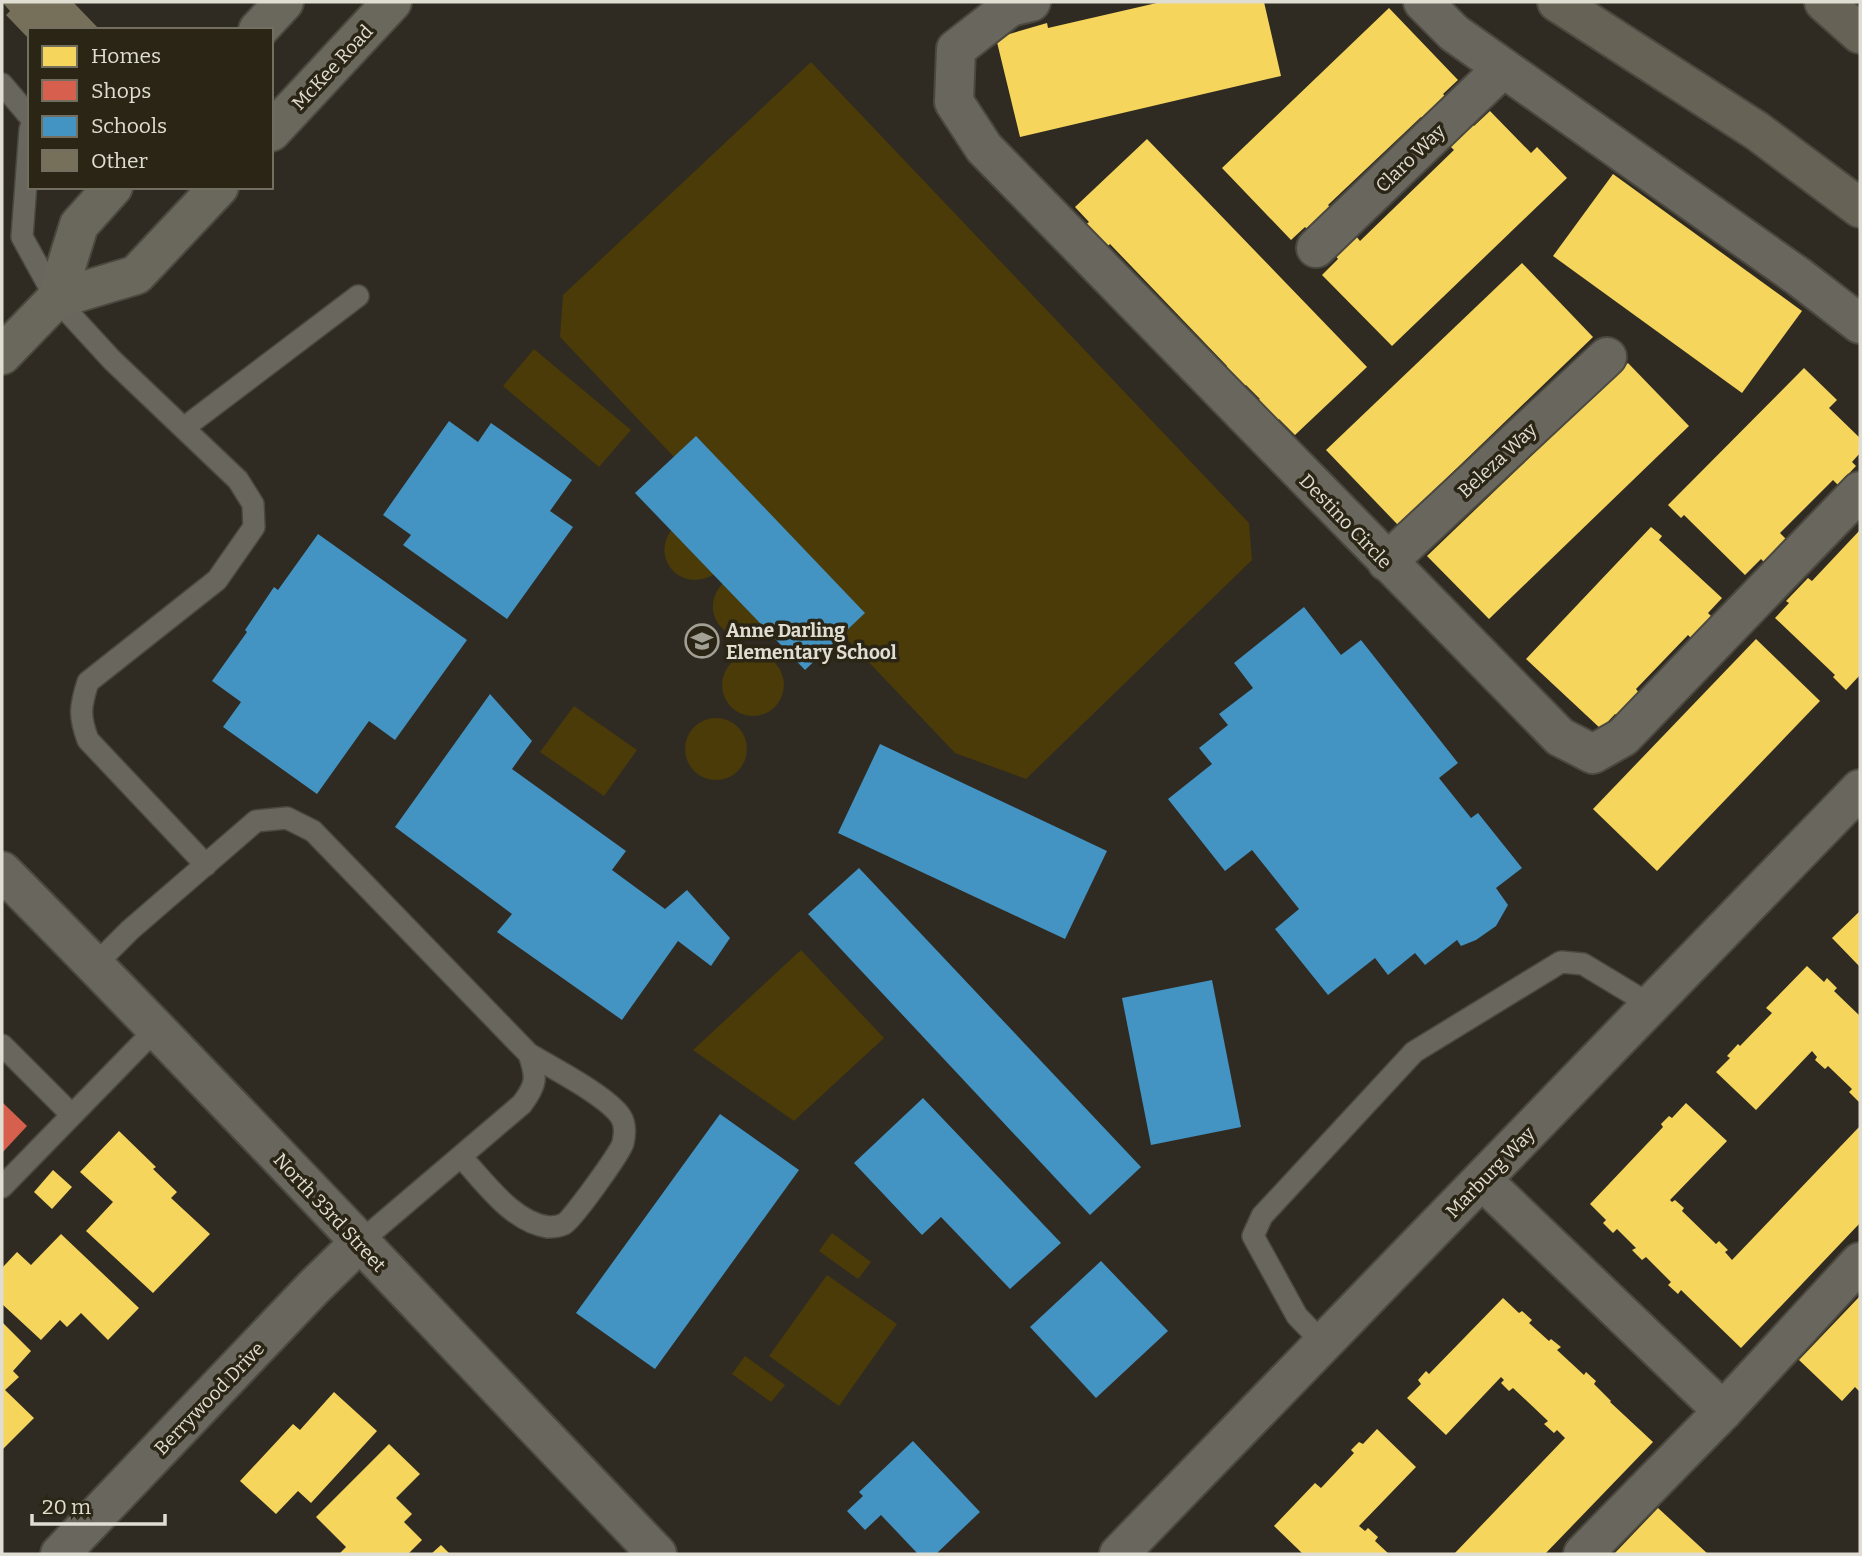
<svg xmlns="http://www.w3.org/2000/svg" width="1862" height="1556" viewBox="0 0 1862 1556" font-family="Bitter,serif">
	<rect width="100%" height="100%" fill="#2f2b22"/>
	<g fill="#4a3b08">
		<path d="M811,62L1249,523L1252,560L1026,779L955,753L560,337L563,295Z"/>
		<path d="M534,349L631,430L599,467L503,386Z"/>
		<path d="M678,523L718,572C680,598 644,553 678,523Z"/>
		<path d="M726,580L767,628C728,655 693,610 726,580Z"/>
		<circle cx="753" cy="685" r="31"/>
		<path d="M574,706L637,750L604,796L540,752Z"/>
		<circle cx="716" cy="749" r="31"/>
		<path d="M801,950L884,1038L794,1121L693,1050Z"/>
		<path d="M832,1233L871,1262L858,1279L819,1251Z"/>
		<path d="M827,1275L897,1324L839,1406L769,1356Z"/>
		<path d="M745,1356L785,1385L771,1402L732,1374Z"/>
	</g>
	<g fill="#f6d55c">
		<path d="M1161,2H1264L1281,76L1020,137L996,38L1047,23L1048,28Z"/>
		<path d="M1389,8L1458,80L1443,94L1446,97L1423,119L1421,117L1328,205L1332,209L1309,231L1305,227L1291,240L1222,168Z"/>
		<path d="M1490,111L1531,153L1537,147L1567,178L1392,346L1322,275L1338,259L1336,256L1356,236L1360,241L1454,150L1449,145L1472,124L1474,126Z"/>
		<path d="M1147,139L1367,367L1295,435L1279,419L1276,422L1257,401L1260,399L1246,385L1243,387L1225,369L1227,366L1110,244L1106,248L1084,226L1089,222L1075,207Z"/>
		<path d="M1613,174L1802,311L1742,393L1553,256Z"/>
		<path d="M1522,263L1593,337L1398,525L1326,450Z"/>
		<path d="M1628,363L1689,426L1489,619L1427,556Z"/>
		<path d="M1804,368L1837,400L1829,408L1860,438V453L1852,462L1856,466L1838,485L1833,480L1780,533L1786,539L1764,562L1761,559L1745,575L1684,515L1681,518L1668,505Z"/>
		<path d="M1651,527L1662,536L1659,540L1722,598L1708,613L1712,617L1691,638L1688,635L1636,689L1639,693L1618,716L1615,714L1601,729L1526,659Z"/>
		<path d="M1860,530V675L1846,690L1833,677L1835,675L1775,618L1789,603L1786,601L1808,578L1812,581Z"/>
		<path d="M1756,639L1820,701L1657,871L1593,809Z"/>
		<path d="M1860,911V967L1832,938Z"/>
		<path d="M1807,966L1824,982L1827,978L1837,988L1834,991L1860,1016V1103L1849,1092L1852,1089L1828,1066L1825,1069L1815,1060L1817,1057L1812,1051L1756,1110L1716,1072L1730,1058L1727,1056L1738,1044L1740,1046L1772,1013L1766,1008Z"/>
		<path d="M1686,1103L1727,1141L1670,1200L1672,1202L1675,1200L1684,1208L1682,1211L1716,1244L1719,1241L1728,1250L1725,1252L1732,1260L1860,1126V1223L1741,1348L1681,1290L1678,1294L1668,1285L1671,1282L1646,1257L1642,1260L1632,1250L1636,1248L1617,1229L1613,1233L1603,1223L1606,1220L1590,1204L1663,1127L1661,1124L1669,1116L1672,1118Z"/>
		<path d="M119,1131L156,1167L153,1169L177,1192L171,1198L210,1234L153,1293L86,1231L113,1202L80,1172Z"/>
		<path d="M53,1170L72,1187L52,1209L34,1192Z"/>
		<path d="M61,1234L139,1308L108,1340L81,1313L67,1327L60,1320L41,1340L2,1304V1268L17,1252L31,1265Z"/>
		<path d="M1860,1296V1392L1855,1387L1842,1401L1799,1360Z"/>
		<path d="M1503,1298L1519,1313L1522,1311L1532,1320L1529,1323L1549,1341L1551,1339L1561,1347L1557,1350L1584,1375L1586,1372L1596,1381L1594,1384L1611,1401L1610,1402L1653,1442L1545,1554H1454L1565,1438L1557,1430L1554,1433L1544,1424L1548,1421L1513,1388L1509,1391L1501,1383L1504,1380L1501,1377L1446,1435L1407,1398L1421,1384L1418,1380L1426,1371L1429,1374Z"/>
		<path d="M2,1322L31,1351L13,1371L19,1377L5,1390L34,1418L2,1450Z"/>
		<path d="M334,1392L377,1431L311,1503L298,1491L276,1514L240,1481L293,1424L300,1430Z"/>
		<path d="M1377,1429L1416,1467L1359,1526L1365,1531L1368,1528L1378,1537L1375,1541L1389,1554H1303L1274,1526L1315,1483L1321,1488L1354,1453L1351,1450L1359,1442L1363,1444Z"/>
		<path d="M389,1444L420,1474L396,1498L412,1514L404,1522L422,1540L408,1554H339L346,1547L316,1517Z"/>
		<path d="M1658,1508L1708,1554H1614Z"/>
		<path d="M441,1545L450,1554H431Z"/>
	</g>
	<path fill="#d6604d" d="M2,1102L27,1126L2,1153Z"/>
	<g fill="#4393c3">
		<path d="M449,421L478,442L491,423L572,480L550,511L573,527L507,619L403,545L411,535L383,515Z"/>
		<path d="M696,436L865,613L805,670L635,493Z"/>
		<path d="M318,534L467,640L395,740L369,721L317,794L223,727L241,702L212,681L247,632L245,630L274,587L278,590Z"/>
		<path d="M1304,607L1341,655L1361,640L1458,763L1439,778L1471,818L1478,813L1522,868L1496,888L1508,905L1496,926L1476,940L1461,946L1457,940L1425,965L1415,953L1388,975L1375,958L1328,995L1275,929L1299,909L1252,850L1225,871L1168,799L1212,764L1199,748L1228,725L1219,714L1253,688L1234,663Z"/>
		<path d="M490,694L532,741L512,769L626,851L612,870L665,909L687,890L730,938L711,966L678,941L622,1020L497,932L512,914L395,827Z"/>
		<path d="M880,744L1107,851L1065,939L838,833Z"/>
		<path d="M859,868L1141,1167L1090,1215L808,914Z"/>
		<path d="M1212,980L1241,1127L1151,1145L1122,998Z"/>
		<path d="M923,1098L1061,1243L1010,1289L941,1217L922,1235L854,1163Z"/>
		<path d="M720,1114L799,1170L655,1369L576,1313Z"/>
		<path d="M1101,1261L1168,1331L1096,1398L1030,1327Z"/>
		<path d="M913,1441L980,1512L936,1554H918L881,1515L865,1530L847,1511L863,1496L859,1492Z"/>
	</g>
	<path fill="#766f5a" d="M2,2H73L100,30H30V40L6,15L10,11Z"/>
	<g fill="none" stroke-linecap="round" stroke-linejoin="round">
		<defs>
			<g id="service">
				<path d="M2,84L30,117"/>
				<path d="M30,129L22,237L56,299L112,360L238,480L253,504L254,527L217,580L88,682C80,707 79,716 88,740L206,865"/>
				<path d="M185,427L358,296"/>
				<path d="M95,965L130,930L256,821L287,818L313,831L529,1054C537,1078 537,1084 522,1104L359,1243"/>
				<path d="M2,1045L71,1114"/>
				<path d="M462,1158C485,1182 512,1222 548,1227C552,1227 560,1226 564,1224C572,1220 620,1153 623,1143C625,1134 626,1125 621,1117C609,1097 551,1067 529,1054"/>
				<path d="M2,1187L157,1028"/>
				<path d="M1323,1343L1297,1316L1253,1236L1262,1216L1414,1052L1561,962L1583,964L1651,1005"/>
			</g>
			<g id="minor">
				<path d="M1031,2L1010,7L956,49L954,102L984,148L1560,737L1593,754L1623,737L1860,491"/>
				<path d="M1423,2L1454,33L1799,277L1860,324"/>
				<path d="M1316,248L1503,68"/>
				<path d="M1387,562L1607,357"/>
				<path d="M2,871C224,1095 439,1327 657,1554"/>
				<path d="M1482,1180L1723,1411"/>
				<path d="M60,1554L313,1288L359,1243"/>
				<path d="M1119,1554L1860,789"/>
				<path d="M1583,1554L1723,1411L1860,1262"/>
			</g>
			<g id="primary">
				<path d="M258,30L284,2"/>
				<path d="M271,132L392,2"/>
				<path d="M56,299L136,275L219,187"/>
				<path d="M2,355L56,299L79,225L113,187"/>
			</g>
			<g id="motorway">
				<path d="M1557,2L1757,131L1860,208"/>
				<path d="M1824,2L1860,34"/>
			</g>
		</defs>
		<use href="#service" stroke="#4b483f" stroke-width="24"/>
		<use href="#minor" stroke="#4b483f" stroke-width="42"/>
		<use href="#primary" stroke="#4b483f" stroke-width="42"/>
		<use href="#motorway" stroke="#4b483f" stroke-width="42"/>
		<use href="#service" stroke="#69665e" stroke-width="21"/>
		<use href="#minor" stroke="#69665e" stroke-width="38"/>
		<use href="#primary" stroke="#6a675c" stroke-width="38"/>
		<use href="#motorway" stroke="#676256" stroke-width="38"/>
	</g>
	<defs>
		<symbol id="school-ring" viewBox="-11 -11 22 22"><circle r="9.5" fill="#2a2514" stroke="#a29f94" stroke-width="1.5"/><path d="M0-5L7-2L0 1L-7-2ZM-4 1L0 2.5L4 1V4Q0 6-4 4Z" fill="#a29f94"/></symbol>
	</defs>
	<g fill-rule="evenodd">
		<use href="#school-ring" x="683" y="622" width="38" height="38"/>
	</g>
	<g text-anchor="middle" stroke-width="7" stroke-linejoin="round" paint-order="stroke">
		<g font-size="19" fill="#e0ddd2" stroke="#2a2514">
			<text transform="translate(332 67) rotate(-47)" y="7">McKee Road</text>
			<text transform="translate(1410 158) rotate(-44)" y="7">Claro Way</text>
			<text transform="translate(1497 460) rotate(-43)" y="7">Beleza Way</text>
			<text transform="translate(1346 521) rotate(46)" y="7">Destino Circle</text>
			<text transform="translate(1490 1172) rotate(-46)" y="7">Marburg Way</text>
			<text transform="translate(330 1212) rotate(47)" y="7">North 33rd Street</text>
			<text transform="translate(209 1398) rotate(-46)" y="7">Berrywood Drive</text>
		</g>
		<g font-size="19" font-weight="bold" fill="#e0ddd2" stroke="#2a2514" text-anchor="start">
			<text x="726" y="637">Anne Darling<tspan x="726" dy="22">Elementary School</tspan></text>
		</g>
	</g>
	<rect width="1862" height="1556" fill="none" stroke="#e0ddd2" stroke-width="7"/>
	<rect x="28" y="28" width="245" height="161" fill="#2a2514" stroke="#736f60" stroke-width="2"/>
	<rect x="42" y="46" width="35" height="21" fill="#f6d55c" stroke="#736f60" stroke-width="2"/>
	<text x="91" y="63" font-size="21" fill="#e0ddd2">Homes</text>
	<rect x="42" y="80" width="35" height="21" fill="#d6604d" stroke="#736f60" stroke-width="2"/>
	<text x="91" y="98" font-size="21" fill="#e0ddd2">Shops</text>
	<rect x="42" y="116" width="35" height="21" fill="#4393c3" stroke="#736f60" stroke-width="2"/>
	<text x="91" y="133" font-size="21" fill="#e0ddd2">Schools</text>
	<rect x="42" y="150" width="35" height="21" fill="#766f5a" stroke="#736f60" stroke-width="2"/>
	<text x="91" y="168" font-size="21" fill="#e0ddd2">Other</text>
	<path d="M32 1514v10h133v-10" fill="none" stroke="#e0ddd2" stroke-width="3.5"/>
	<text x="42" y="1514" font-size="21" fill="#e0ddd2" stroke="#2a2514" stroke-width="5" paint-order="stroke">20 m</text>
</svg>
